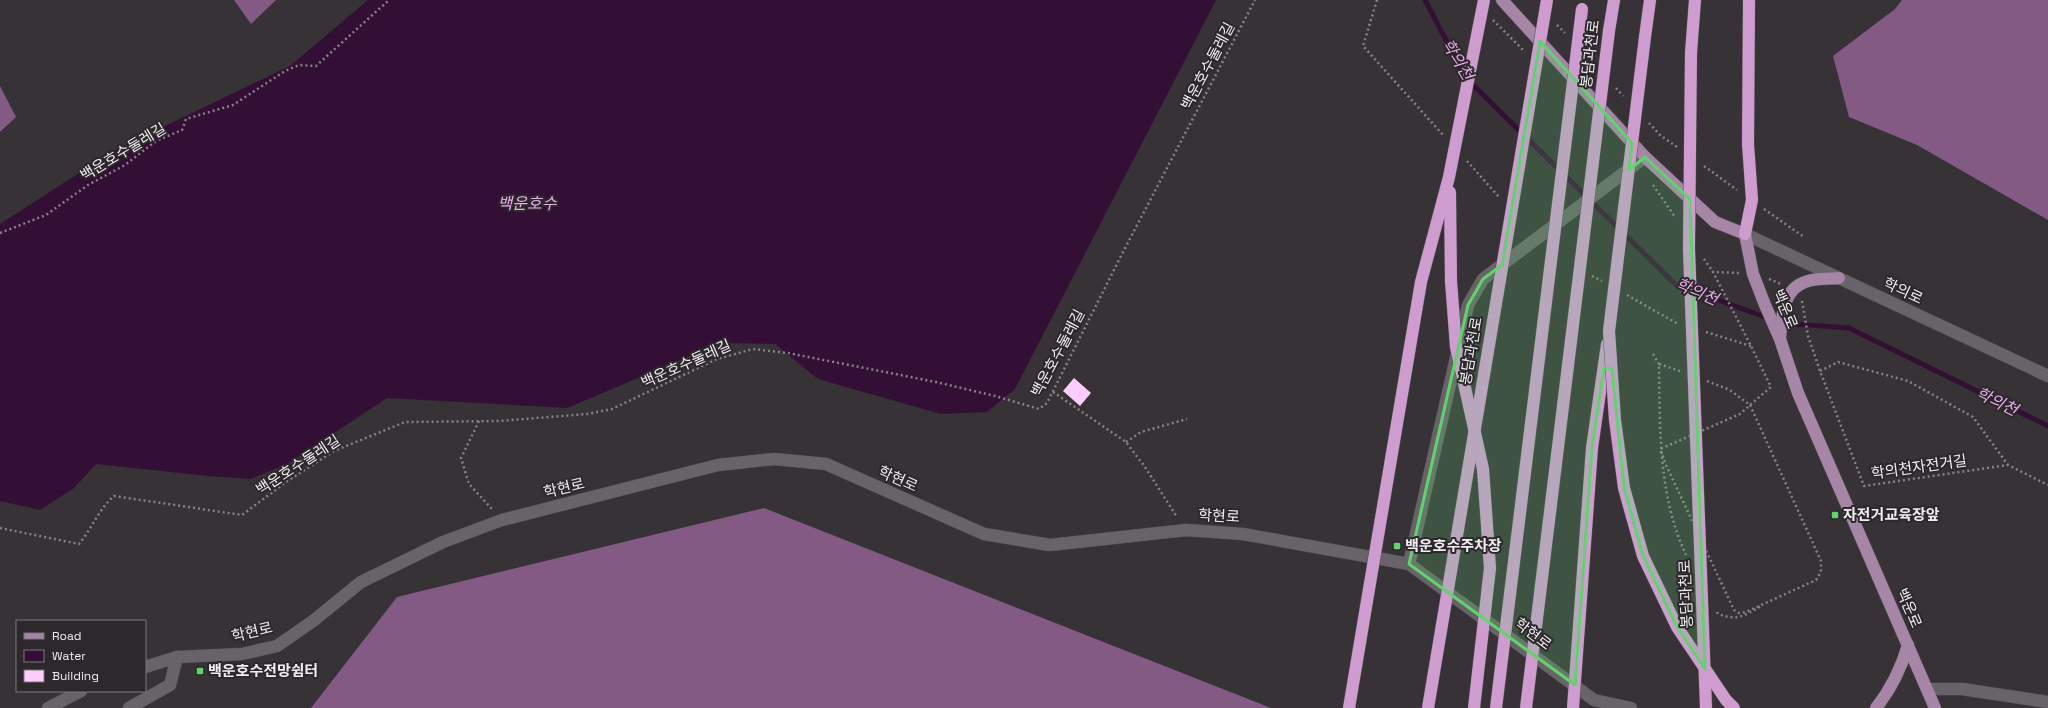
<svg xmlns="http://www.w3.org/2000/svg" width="2048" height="708" viewBox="0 0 2048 708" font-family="'Space Grotesk','Noto Sans KR',sans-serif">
	<rect width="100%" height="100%" fill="#363236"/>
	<g fill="#835a84">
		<path d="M234,0H276L251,24Z"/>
		<path d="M1902,0H2048V220L1917,145L1849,117L1833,56L1895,9Z"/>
		<path d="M0,86L16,117L0,132Z"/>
		<path d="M764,508L1271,708H311L397,597Z"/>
	</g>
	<path fill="#340f35" d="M368,0H1216L1015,389L987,412L941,414L818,379L775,344L721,343L567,408L387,398L289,463L251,479L208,476L96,464L74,488L40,510L0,501V224L115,150L290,66Z"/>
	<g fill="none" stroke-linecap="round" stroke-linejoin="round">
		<g stroke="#340f35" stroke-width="5">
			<path d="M1425,0L1466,78L1676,285L1768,318"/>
			<path d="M1781,323L1849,328L2048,426"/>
		</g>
	</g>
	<path fill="#fccdfd" d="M1074,378L1091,393L1080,406L1063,391Z"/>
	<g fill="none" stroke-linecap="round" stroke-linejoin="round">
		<defs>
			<g id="minor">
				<path d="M1745,234L2048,376"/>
				<path d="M1409,564L1468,305L1483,279L1645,157"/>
				<path d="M145,667L177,657L242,654L277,646L313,621L361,582L443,542L502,520L718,465L774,459L826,464L984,534L1050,545L1186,530L1243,534L1409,564L1594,700L1631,708"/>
				<path d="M1927,689H1962L2048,702"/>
				<path d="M48,708L81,691"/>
				<path d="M129,708L170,685L177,657"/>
			</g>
			<g id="major">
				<path d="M1502,0L1645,157L1715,222L1745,234L1753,274L1765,305L1780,339L1798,393L1935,708"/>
				<path d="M1780,338C1782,318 1782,290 1805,282C1814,278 1828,279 1839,278"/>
				<path d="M1876,708C1892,688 1901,669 1908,645"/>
			</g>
			<g id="highway">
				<path d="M1609,31L1614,0"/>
				<path d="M1645,37L1650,0"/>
				<path d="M1691,53L1695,0"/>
				<path d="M1745,234L1752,200L1748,144L1749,0"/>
				<path d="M1592,448L1607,344"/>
				<path d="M1349,708L1367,601"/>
			</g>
		</defs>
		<use href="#minor" stroke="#545154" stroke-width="13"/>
		<use href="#major" stroke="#545154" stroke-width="13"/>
		<use href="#highway" stroke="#545154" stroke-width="13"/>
		<g stroke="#868286" stroke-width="2.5" stroke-dasharray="2 3" stroke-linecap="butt">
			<path d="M1377,0L1363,46L1443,135"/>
			<path d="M1493,20L1525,52"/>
			<path d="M1557,25L1565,33"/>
			<path d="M1616,88L1623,96"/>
			<path d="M1649,123L1660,135L1677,147"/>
			<path d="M1467,161L1499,197"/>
			<path d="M1704,166L1737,190"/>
			<path d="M1653,185L1675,217"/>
			<path d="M1764,209L1804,237"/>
			<path d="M0,233L46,215L88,185L125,165L156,141L182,130L186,119L233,105L285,71L299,65L316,66L389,0"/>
			<path d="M1704,259L1713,272"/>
			<path d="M1592,276L1602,281"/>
			<path d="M1769,279L1781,284"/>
			<path d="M1627,295L1678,324"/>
			<path d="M1802,301L1808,336L1820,371L1864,486L2008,465L2048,485"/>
			<path d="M1706,332L1751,346"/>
			<path d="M1653,354L1659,364"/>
			<path d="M1680,371L1659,364C1660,428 1658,495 1686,555"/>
			<path d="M1820,371L1838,362L1908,381L1973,417L2008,465"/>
			<path d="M1707,381L1730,390L1750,405L1771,387L1751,346L1713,272L1739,273"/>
			<path d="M1053,392L1126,442L1145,467L1177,517"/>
			<path d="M1750,405L1821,561V572L1816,580L1746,612L1739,613L1734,610L1666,465L1660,449L1740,414Z"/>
			<path d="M479,421L461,458L469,484L492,509"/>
			<path d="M1126,442L1141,432L1187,419"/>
			<path d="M0,528L79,544C92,528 99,509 114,496L242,515L286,482L334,451L405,422L499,421L587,414L612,409L717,359L753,349L788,353L936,382L995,396L1039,409L1047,403L1123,252L1255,0"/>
			<path d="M1717,612L1718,614C1738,621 1743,616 1761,606"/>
		</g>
		<use href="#minor" stroke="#686368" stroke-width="12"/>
		<use href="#major" stroke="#a685a6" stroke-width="12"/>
		<use href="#highway" stroke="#cf9cd0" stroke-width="12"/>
		<defs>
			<g id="highway-bridge">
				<path d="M1645,37L1609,331L1615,420L1624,488L1643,556L1677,627L1726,700L1734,708"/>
				<path d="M1691,53L1689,249L1706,708"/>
				<path d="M1450,192L1451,281L1456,347L1483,469L1490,568L1474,708"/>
				<path d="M1367,601L1421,282L1449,177L1484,0"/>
				<path d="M1428,708L1547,0"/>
				<path d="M1496,708L1582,9"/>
				<path d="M1526,708L1609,31"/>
				<path d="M1573,708L1592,448"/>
			</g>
		</defs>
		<use href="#highway-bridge" stroke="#545154" stroke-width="13" stroke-linecap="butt"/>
		<use href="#highway-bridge" stroke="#cf9cd0" stroke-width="12"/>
	</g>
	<path fill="#5ed56c" fill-opacity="0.2" stroke="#5ed56c" stroke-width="3" stroke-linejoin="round" d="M1540,41L1632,143L1629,170L1645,157L1690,199L1705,669L1677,627L1643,556L1624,488L1612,369L1604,368L1592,448L1575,685L1409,564L1468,305L1483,279L1502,265Z"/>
	<g fill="#5ed56c" stroke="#2c282c" stroke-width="1.5">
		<rect x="1831" y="511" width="8" height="8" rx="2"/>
		<rect x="1393" y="542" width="8" height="8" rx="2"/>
		<rect x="196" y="667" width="8" height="8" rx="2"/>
	</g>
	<g text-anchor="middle" stroke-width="4" stroke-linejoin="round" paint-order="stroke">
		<g font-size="15" fill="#efecef" stroke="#2c282c">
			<text transform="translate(1590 54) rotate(-83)" y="5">봉담과천로</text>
			<text transform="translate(1208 66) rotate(-62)" y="5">백운호수둘레길</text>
			<text transform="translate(123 152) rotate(-31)" y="5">백운호수둘레길</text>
			<text transform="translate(1903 291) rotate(25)" y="5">학의로</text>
			<text transform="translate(1785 309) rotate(67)" y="5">백운로</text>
			<text transform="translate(1471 351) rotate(-80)" y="5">봉담과천로</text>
			<text transform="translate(1058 353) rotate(-62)" y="5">백운호수둘레길</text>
			<text transform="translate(686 364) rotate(-24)" y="5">백운호수둘레길</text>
			<text transform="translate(298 465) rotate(-33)" y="5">백운호수둘레길</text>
			<text transform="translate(1919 467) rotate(-8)" y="5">학의천자전거길</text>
			<text transform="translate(898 479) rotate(24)" y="5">학현로</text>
			<text transform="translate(564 488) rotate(-14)" y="5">학현로</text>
			<text transform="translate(1219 516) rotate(3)" y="5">학현로</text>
			<text transform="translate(1686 594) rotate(-92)" y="5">봉담과천로</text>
			<text transform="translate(1909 608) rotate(67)" y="5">백운로</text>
			<text transform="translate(252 632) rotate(-14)" y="5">학현로</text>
			<text transform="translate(1533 634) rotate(37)" y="5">학현로</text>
		</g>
		<g font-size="15" font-weight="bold" fill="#efecef" stroke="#2c282c" text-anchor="start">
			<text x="1843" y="520">자전거교육장앞</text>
			<text x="1405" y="551">백운호수주차장</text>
			<text x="208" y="676">백운호수전망쉼터</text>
		</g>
		<g font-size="16" font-style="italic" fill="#eaabec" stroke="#2c282c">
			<text transform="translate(1458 59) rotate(59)" y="6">학의천</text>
			<text x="527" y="209">백운호수</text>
			<text transform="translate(1697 291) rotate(23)" y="6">학의천</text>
			<text transform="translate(1997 401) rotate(26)" y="6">학의천</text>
		</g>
	</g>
	<rect x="16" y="620" width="130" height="72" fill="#2c282c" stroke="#7a767a"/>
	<rect x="24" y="633" width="20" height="6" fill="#a685a6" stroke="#7a767a"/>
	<text x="52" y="640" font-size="12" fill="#efecef">Road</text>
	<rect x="24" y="650" width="20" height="12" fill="#340f35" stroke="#7a767a"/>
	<text x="52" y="660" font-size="12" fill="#efecef">Water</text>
	<rect x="24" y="670" width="20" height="12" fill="#fccdfd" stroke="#7a767a"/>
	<text x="52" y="680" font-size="12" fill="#efecef">Building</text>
</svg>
